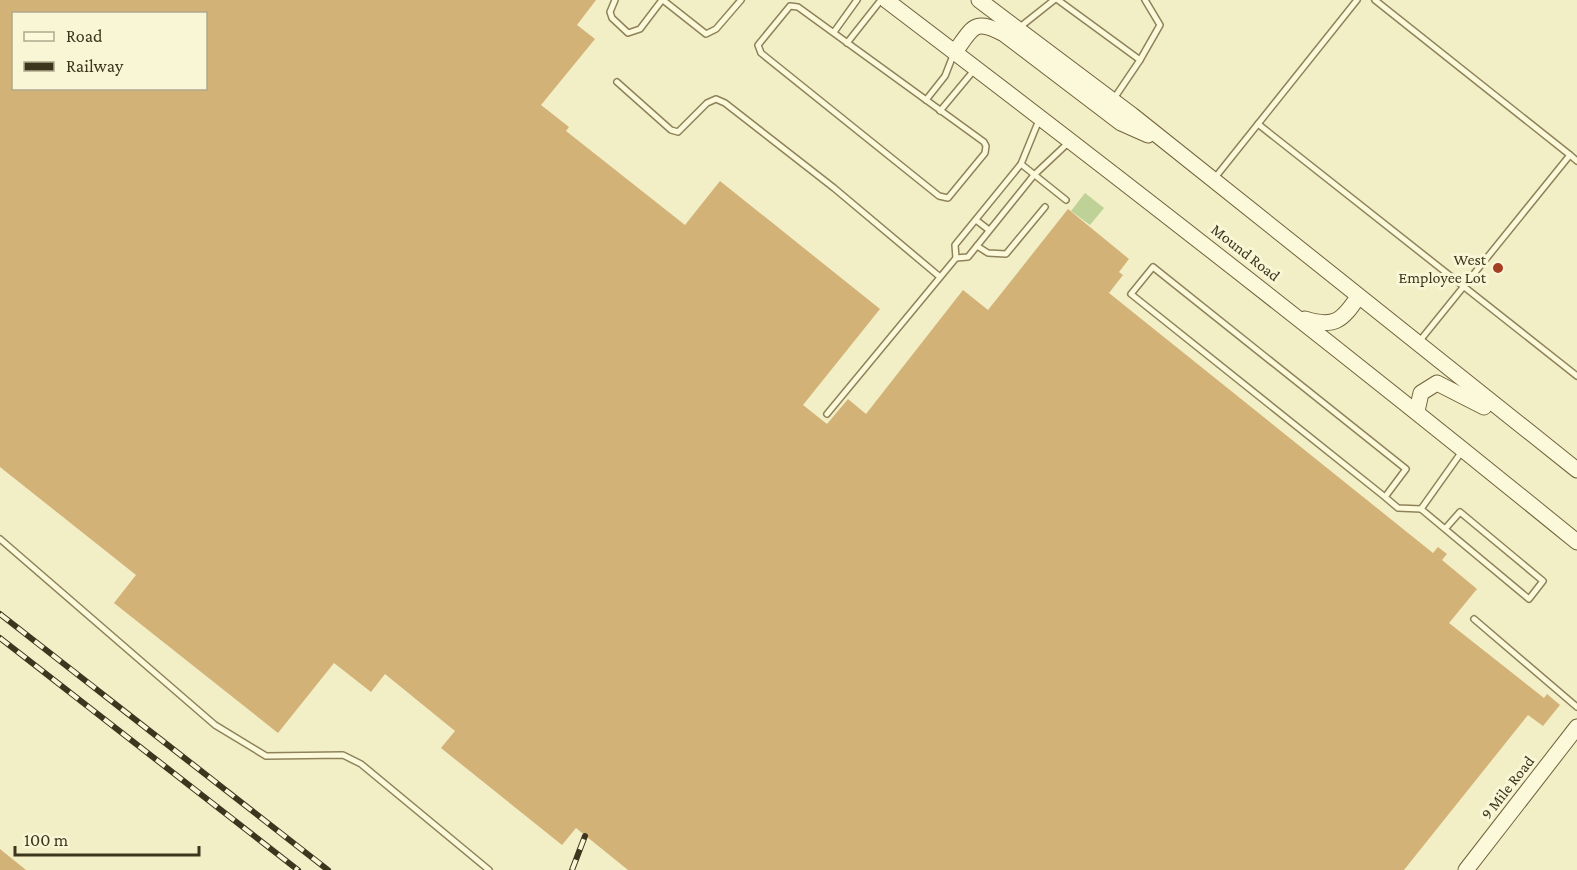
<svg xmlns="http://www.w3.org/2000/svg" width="1577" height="870" viewBox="0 0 1577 870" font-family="'Crimson Pro',serif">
	<rect width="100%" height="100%" fill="#f2eec6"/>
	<path fill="#bed298" d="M1085,193L1104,208L1090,225L1071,211Z"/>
	<g fill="#d3b278" fill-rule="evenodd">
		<path d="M0,0H596L577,25L595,39L541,105L569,127L566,131L685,225L720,181L880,309L803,405L827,424L848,399L866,414L963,290L988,310L1068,209L1129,259L1119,272L1123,275L1109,293L1433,553L1438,547L1447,554L1442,560L1477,589L1449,623L1544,698L1547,694L1560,705L1543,726L1528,715L1404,870H628L576,828L562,845L441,748L455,731L385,674L371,692L334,663L278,733L114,603L136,575L0,467ZM14,14H206V88H14Z"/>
		<path d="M0,849L26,870H0Z"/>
	</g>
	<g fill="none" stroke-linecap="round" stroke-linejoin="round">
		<defs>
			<g id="lane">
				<path d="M615,0L610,12L612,18L628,33L640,29L662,0"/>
				<path d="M663,0L706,34L716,29L741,0"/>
				<path d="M1058,0L1140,60"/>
				<path d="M1375,0L1570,155L1418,343"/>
				<path d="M790,6L798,7L984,142L986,146L985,153L948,198L939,196L761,53L758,45Z"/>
				<path d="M1020,27L1054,0"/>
				<path d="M834,32L857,0"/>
				<path d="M847,43L881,0"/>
				<path d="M617,82L671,130L678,132L707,103L716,99L725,103L834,188L940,277"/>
				<path d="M926,100L945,76L954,53"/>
				<path d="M1113,100L1140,60L1160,25L1145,0"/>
				<path d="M940,111L975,69"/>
				<path d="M1258,124L1577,376"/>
				<path d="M1570,155L1577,161"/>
				<path d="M1021,164L1066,200"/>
				<path d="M1214,179L1357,0"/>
				<path d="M976,220L989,230"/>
				<path d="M977,246L988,253L1006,254L1045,207"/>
				<path d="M956,258L968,257L1034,175L1068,143"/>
				<path d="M827,414L956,258L955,245L1021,164L1039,120"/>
				<path d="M1385,497L1406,469L1153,267L1131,294L1385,497L1398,508L1421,509"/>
				<path d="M1445,529L1460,512L1543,581L1529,599L1421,509L1463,450"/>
				<path d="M0,539L215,725L266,756L343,755L361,764L489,870"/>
				<path d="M1474,619L1577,707"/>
			</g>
			<g id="secondary">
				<path d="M886,0C1119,177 1350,357 1577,542"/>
				<path d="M979,0L1132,115L1577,470"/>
				<path d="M955,52C973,27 974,18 1004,34L1121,123L1148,135"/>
				<path d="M1305,319C1334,328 1342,321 1358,297"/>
				<path d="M1417,411L1421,393L1437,383L1484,407"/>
				<path d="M1466,870L1577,727"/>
			</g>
		</defs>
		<use href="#lane" stroke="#8f8259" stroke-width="8"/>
		<use href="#secondary" stroke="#71623c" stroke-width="17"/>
		<use href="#lane" stroke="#fcf9da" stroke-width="5"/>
		<use href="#secondary" stroke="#fcf9da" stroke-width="15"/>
		<defs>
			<g id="rail">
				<path d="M0,614L328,870"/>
				<path d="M0,638L298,870"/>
				<path d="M572,870L585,836"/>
			</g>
		</defs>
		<use href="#rail" stroke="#3e351e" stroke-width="6"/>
		<use href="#rail" stroke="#f9f6d6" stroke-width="4" stroke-dasharray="11" stroke-linecap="butt"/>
	</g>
	<circle fill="#a43f24" stroke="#f9f6d6" stroke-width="2" cx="1498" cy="268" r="6"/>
	<g text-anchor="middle" stroke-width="6" stroke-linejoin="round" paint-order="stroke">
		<g font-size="16" fill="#3e351e" stroke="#f9f6d6">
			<text transform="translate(1246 252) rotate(38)" y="6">Mound Road</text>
			<text transform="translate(1507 787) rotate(-52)" y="6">9 Mile Road</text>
		</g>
		<g font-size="16" fill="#3e351e" stroke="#f9f6d6" text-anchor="end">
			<text x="1486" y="265">West<tspan x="1486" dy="18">Employee Lot</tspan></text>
		</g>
	</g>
	<rect x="12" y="12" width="195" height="78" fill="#f9f6d6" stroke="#aea98c" stroke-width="1.5"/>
	<rect x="24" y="32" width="30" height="9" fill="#fcf9da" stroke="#aea98c" stroke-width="1.5"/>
	<text x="66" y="42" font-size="18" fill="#3e351e">Road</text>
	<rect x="24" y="62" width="30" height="9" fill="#3e351e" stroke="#aea98c" stroke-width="1.5"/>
	<text x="66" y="72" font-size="18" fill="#3e351e">Railway</text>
	<path d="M15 846v9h184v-9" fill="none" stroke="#3e351e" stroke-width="3"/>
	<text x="24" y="846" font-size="18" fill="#3e351e" stroke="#f9f6d6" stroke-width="4.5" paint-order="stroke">100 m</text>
</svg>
